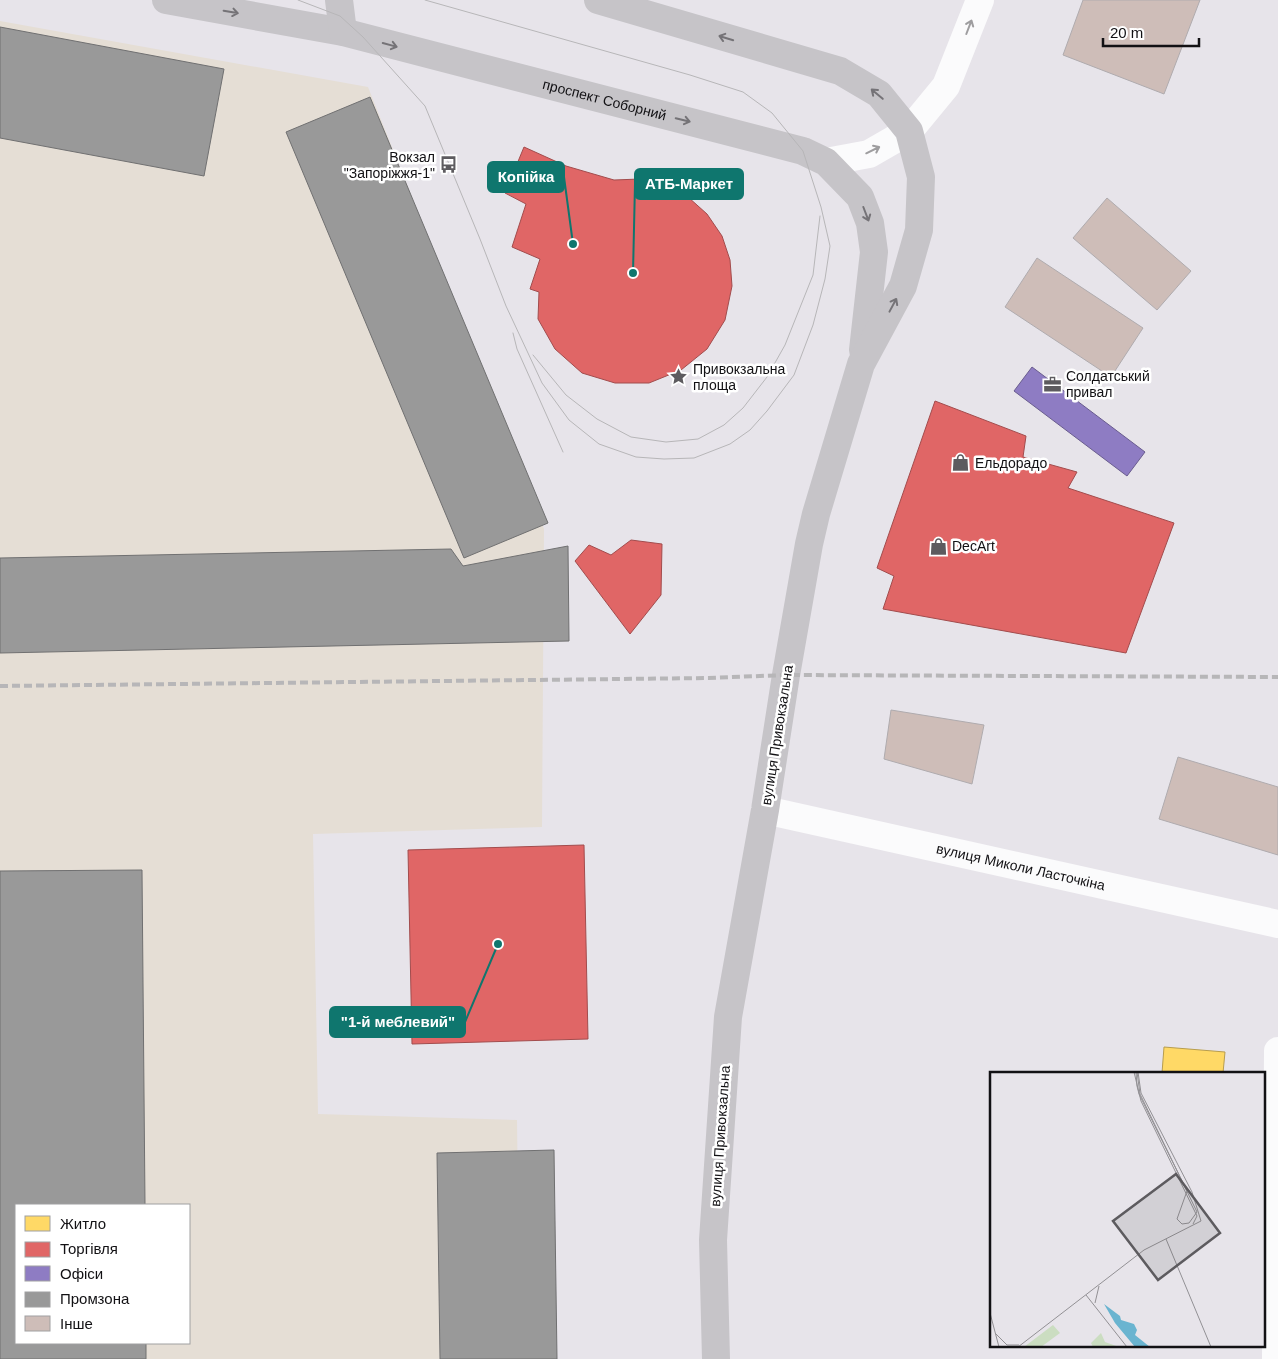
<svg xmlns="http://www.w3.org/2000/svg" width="1278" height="1359" viewBox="0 0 1278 1359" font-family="Helvetica,sans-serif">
	<rect width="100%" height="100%" fill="#e7e4ea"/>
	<path fill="#e5ded5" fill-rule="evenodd" d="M0,21L368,87L544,529L542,827L313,834L318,1114L517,1120L520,1359H0ZM16,1205H189V1343H16Z"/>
	<path fill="#ffd966" stroke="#b89d4d" d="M1164,1047L1225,1052L1223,1073H1162Z"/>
	<g fill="#e06666" stroke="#a24c4d">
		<path d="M524,147L566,166L614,180L640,179L665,185L688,197L707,214L722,236L730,260L732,286L725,320L707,349L681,370L649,383H615L582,373L555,349L538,319L539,292L530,289L540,259L512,247L526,204L505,193Z"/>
		<path d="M935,401L1026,436L1023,457L1077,472L1068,488L1174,523L1126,653L883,609L894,576L877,568Z"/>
		<path d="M631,540L662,544L661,595L630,634L575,561L589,545L611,555Z"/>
		<path d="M584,845L588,1039L412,1044L408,850Z"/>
	</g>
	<path fill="#8e7cc3" stroke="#695c8e" d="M1032,367L1145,452L1127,476L1014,391Z"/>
	<g fill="#999" stroke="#707071">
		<path d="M0,27L224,69L204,176L0,138Z"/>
		<path d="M370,97L548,523L464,558L286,132Z"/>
		<path d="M568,546L569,641L0,653V558L451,549L463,566Z"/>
		<path d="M142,870L145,1205H16V1343H146V1359H0V871Z"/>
		<path d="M554,1150L557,1359H440L437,1153Z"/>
	</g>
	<g fill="#cebdb8" stroke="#afabae">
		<path d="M1083,0H1200L1164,94L1063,55Z"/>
		<path d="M1107,198L1191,271L1157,310L1073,238Z"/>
		<path d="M1037,258L1143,328L1111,377L1005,307Z"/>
		<path d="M891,710L984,725L972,784L884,759Z"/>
		<path d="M1178,757L1278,787V855L1159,819Z"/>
	</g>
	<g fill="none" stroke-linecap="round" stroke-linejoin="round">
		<g stroke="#fbfbfc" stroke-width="28">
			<path d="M826,162L869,154L909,131L946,86L980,0"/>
			<path d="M1276,1359L1278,1051"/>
		</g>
		<path stroke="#fbfbfc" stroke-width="28" id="s1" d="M765,810L1278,924"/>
		<g stroke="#c6c4c8" stroke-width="28">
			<path id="s2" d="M166,0L343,32L803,151L826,162L860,197L870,223L874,252L863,350"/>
			<path d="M339,0L343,32"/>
			<path d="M598,0L840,71L879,94L909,131L921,177L919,230L903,286L861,364L816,514L809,544L786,675L765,810L728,1017L713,1240L716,1359"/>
		</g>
		<g stroke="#b7b6b8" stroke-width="1">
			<path d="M298,0L340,16L363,37L425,106L480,239L506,306L542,383L569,420L599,444L636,457L664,459L694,458L730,444L750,430L767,411L794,375L813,325L825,279L830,246L821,207L803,151L772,113L743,92L690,75L425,0"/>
			<path d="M513,333L517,349L563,452"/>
			<path d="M533,355L566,395L597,419L631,437L666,442L698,439L724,425L743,408L767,377L785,345L813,275L820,216"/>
		</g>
		<path stroke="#b7b6b8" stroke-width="4" stroke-dasharray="8 4" stroke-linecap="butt" d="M0,686L708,678L786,675L1278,677"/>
	</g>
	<defs><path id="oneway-shaft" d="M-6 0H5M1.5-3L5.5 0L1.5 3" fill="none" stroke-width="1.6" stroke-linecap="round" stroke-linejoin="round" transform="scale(1.25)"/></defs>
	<g stroke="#757377">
		<use href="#oneway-shaft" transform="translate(231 12) rotate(10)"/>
		<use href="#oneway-shaft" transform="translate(726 38) rotate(-163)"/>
		<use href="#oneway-shaft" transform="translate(390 45) rotate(15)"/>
		<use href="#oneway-shaft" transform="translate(877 94) rotate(-140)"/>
		<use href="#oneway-shaft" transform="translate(683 120) rotate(14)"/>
		<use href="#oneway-shaft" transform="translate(866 214) rotate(69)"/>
		<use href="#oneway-shaft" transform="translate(893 305) rotate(-62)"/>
	</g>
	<g stroke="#9e9d9f">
		<use href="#oneway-shaft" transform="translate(969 27) rotate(-69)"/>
		<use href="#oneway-shaft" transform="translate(873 150) rotate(-26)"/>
	</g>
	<defs>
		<symbol id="bus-bare" viewBox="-9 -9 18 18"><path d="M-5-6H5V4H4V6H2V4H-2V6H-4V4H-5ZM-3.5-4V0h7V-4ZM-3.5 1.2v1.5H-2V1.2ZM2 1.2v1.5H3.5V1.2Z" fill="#5d5b5f" stroke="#fff" stroke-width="2.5" paint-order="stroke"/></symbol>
		<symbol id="sight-bare" viewBox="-9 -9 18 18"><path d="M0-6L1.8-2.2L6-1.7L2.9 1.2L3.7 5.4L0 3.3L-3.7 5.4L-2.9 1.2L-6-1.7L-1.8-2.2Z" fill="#5d5b5f" stroke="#fff" stroke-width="2.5" paint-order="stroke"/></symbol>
		<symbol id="office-bare" viewBox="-9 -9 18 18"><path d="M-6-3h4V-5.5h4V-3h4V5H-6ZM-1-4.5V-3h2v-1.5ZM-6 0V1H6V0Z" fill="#5d5b5f" stroke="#fff" stroke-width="2.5" paint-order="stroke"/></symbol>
		<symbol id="shop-bare" viewBox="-9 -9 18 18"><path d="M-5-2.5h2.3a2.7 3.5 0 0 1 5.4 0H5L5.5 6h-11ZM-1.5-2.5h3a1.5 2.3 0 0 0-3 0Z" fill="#5d5b5f" stroke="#fff" stroke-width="2.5" paint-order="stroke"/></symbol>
	</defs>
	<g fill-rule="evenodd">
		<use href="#bus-bare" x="436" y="152" width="25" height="25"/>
		<use href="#sight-bare" x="666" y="364" width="25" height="25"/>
		<use href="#office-bare" x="1040" y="372" width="25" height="25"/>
		<use href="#shop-bare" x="948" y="450" width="25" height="25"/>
		<use href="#shop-bare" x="926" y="534" width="25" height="25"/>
	</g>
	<g text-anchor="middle" stroke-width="5" stroke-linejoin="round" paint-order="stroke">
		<g font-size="14" fill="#121114" stroke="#fff">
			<text dy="5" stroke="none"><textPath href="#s2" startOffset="450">проспект Соборний</textPath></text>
			<text transform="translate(777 735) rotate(-81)" y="5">вулиця Привокзальна</text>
			<text dy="5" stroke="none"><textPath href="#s1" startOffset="262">вулиця Миколи Ласточкіна</textPath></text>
			<text transform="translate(720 1136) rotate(-86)" y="5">вулиця Привокзальна</text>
		</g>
		<g font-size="14" fill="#121114" stroke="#fff" text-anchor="start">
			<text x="435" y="162" text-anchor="end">Вокзал<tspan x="435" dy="16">"Запоріжжя-1"</tspan></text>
			<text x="693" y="374">Привокзальна<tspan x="693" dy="16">площа</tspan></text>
			<text x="1066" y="381">Солдатський<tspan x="1066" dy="16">привал</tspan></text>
			<text x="975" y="468">Ельдорадо</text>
			<text x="952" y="551">DecArt</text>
		</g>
	</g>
	<g transform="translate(990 1072)">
		<rect width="275" height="275" fill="#e7e4ea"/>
		<path d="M63,253L70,261L51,275H34ZM111,261L115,270L129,275H103L101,271Z" fill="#cbddc1"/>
		<path d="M114,232L130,244L131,248L144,252L147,258L145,263L160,275H145L125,251Z" fill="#6ab4d0"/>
		<path fill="none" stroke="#929094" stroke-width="1" d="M144,0L151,29L207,144L203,152M146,0L147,14L149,22L197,119L187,147L192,152L199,151L207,140L150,22L147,0M176,167L221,275M96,223L137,275M105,231L109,214M0,241L9,275M5,261L17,273H29M28,275L154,178L211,149L202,120L151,21L148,0"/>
		<path fill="#5d5b5f" fill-opacity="0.15" stroke="#5d5b5f" stroke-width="2.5" d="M186,102L230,161L168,208L123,149Z"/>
		<rect width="275" height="275" fill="none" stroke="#121114" stroke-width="2.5"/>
	</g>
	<path fill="none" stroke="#0f766e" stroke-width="2" d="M573 244L564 177M633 273L635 184M498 944L465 1022"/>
	<g fill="#0f766e" stroke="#fff" stroke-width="2">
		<circle cx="573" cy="244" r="5"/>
		<circle cx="633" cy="273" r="5"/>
		<circle cx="498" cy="944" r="5"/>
	</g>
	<g fill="#0f766e" stroke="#0f766e" stroke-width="2">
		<rect x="488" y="162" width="76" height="30" rx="5"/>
		<rect x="635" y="169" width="108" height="30" rx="5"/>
		<rect x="330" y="1007" width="135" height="30" rx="5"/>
	</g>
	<g font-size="15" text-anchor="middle" font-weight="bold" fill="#fff">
		<text x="526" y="182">Копійка</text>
		<text x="689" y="189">АТБ-Маркет</text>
		<text x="398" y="1027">"1-й меблевий"</text>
	</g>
	<rect x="15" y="1204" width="175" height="140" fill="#ffffff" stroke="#a0a0a1"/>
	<rect x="25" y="1216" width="25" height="15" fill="#ffd966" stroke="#a0a0a1"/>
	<text x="60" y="1229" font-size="15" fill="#121114">Житло</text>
	<rect x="25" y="1242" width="25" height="15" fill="#e06666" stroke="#a0a0a1"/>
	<text x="60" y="1254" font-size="15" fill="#121114">Торгівля</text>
	<rect x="25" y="1266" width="25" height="15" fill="#8e7cc3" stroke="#a0a0a1"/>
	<text x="60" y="1279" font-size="15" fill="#121114">Офіси</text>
	<rect x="25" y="1292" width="25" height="15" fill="#999999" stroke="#a0a0a1"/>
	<text x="60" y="1304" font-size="15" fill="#121114">Промзона</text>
	<rect x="25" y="1316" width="25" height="15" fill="#cebdb8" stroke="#a0a0a1"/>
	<text x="60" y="1329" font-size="15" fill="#121114">Інше</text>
	<path d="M1103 38v8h96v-8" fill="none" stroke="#121114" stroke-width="2.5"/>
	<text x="1110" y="38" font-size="15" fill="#121114" stroke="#ffffff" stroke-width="4" paint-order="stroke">20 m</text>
</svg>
